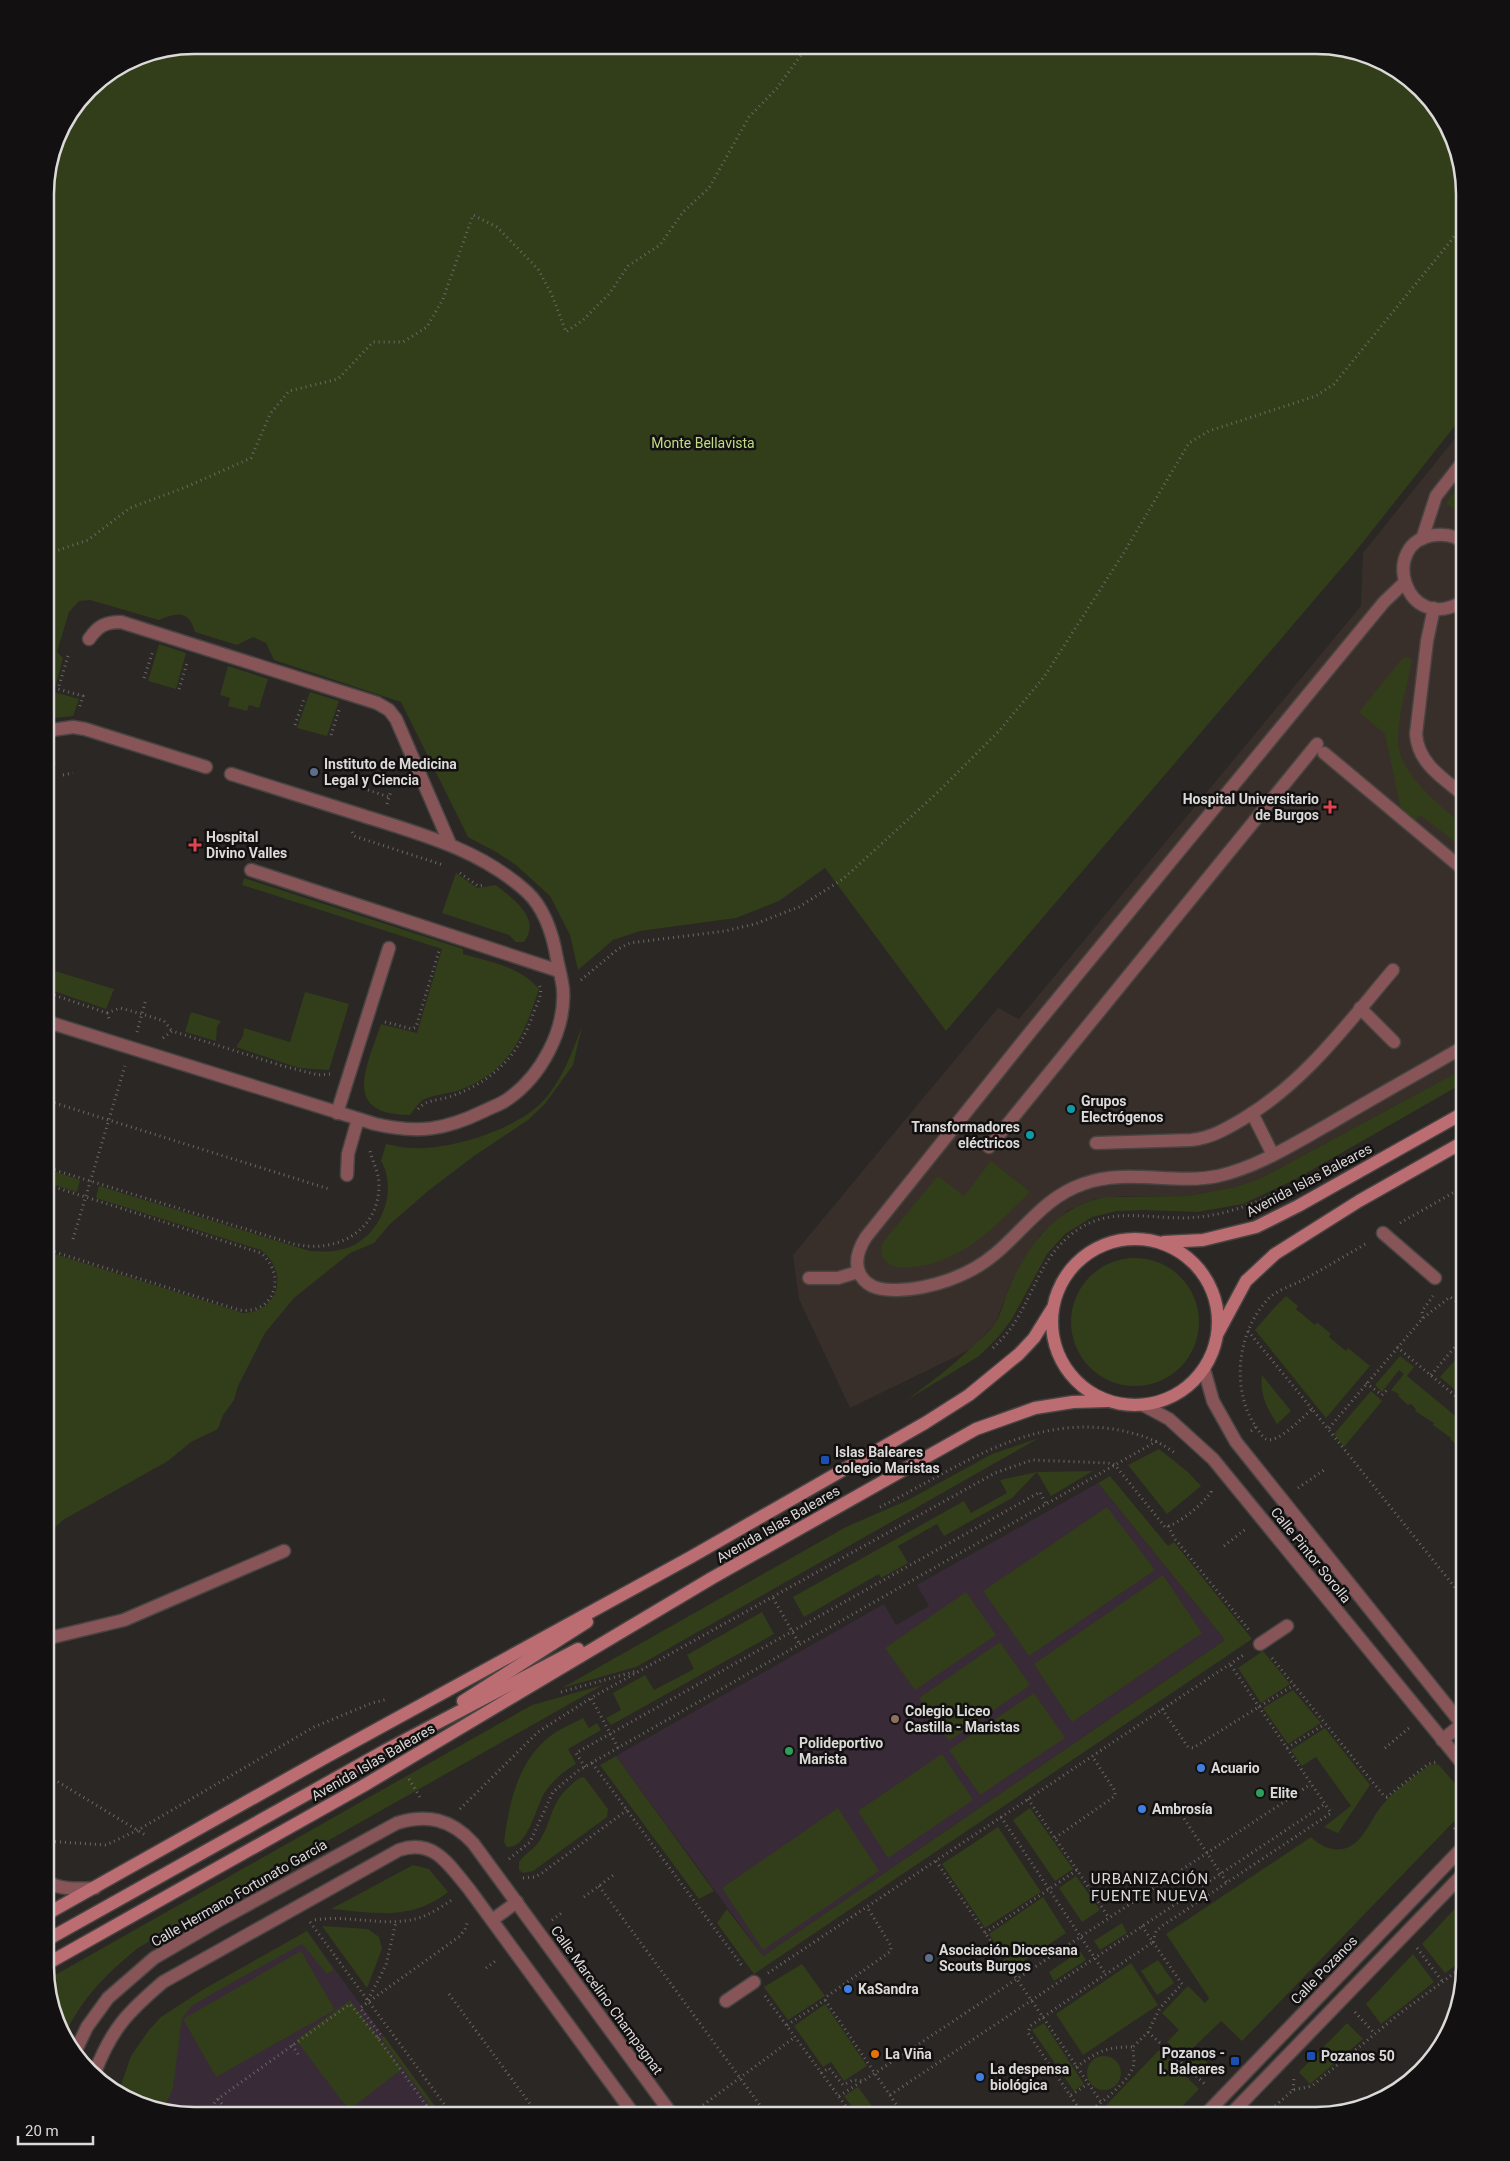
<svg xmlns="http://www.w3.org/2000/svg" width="1510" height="2161" viewBox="0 0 1510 2161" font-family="Roboto,sans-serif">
	<rect width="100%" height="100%" fill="#2b2725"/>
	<path fill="#392f2a" d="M1465,426V1068L1261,1178L1235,1187L1188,1196H1123L1095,1199L1068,1210L1040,1235L1010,1285L995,1324L969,1350L850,1408L799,1299L793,1255L998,1008L1019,1019L1361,606L1363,553Z"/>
	<g fill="#382a37">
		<path d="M1098,1483L1225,1640L763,1956L616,1756L884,1604L896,1625L929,1606L917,1585Z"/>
		<path d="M307,1931L442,2116H185L118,2094L131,2056L149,2030L161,2017L218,1981Z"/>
	</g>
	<g fill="#323d19">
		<path d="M194,45H1325L1391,65L1445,119L1465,194V413L1356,551L946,1031L825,868L779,901L736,918L640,931L613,940L578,970L570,935L550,896L516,865L496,852L468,837L401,702L274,660L266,643L253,637L237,645L195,632C189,610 177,612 159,620L90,600L79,601L69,612L57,652L63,658L54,692L79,699L73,716L45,719V185L56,137L89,88L137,56Z"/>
		<path d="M1465,479V518L1446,503Z"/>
		<path d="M159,644L186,653L176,689L148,681Z"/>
		<path d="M1406,657L1410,658L1412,661C1407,686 1399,712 1398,737C1395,771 1441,807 1465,826V849L1420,815L1415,820L1401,809L1385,734L1359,712L1402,659Z"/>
		<path d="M228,666L268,679L259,708L249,705L247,711L228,706L230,698L220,695Z"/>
		<path d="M310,692L339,701L327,736L297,728Z"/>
		<path d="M456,873L477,888L496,885C513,899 542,918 524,942H516L509,935L442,913Z"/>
		<path d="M244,878L463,949V954C490,962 520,966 539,989C523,1037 510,1071 460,1090C451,1093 428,1096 423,1100C418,1103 414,1110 410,1115C340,1115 367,1066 381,1024L417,1033L442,949L242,885Z"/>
		<path d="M45,968L114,989L106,1009L45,988Z"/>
		<path d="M305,992L349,1004L329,1070L299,1068L236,1047L243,1036L244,1028L290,1042Z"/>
		<path d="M191,1012L221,1021L217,1027L216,1041L185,1032Z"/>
		<path d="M582,1027L573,1065L545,1104L528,1120L474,1156L428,1191L389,1225L374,1243L350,1253L294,1298L265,1333L238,1386L234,1400L223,1415L218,1429L191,1442L168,1461L63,1520L47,1535L50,1614H45V1251L243,1313C280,1311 289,1272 261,1250L96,1198L99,1186L310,1251C324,1252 338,1252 352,1246C382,1232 398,1190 381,1161L386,1144C394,1145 403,1148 412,1148C450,1150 513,1130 540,1104C562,1083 571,1053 582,1027Z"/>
		<path d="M1465,1068V1082L1296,1179L1243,1204L1197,1212L1143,1210L1117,1211L1092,1217L1065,1234L1047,1254L1012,1319L998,1337L979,1356L907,1400C931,1382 954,1365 975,1344C981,1338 989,1332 994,1325C1002,1314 1004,1298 1010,1286C1030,1242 1057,1206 1106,1197L1188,1196L1235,1187L1261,1178Z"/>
		<path d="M991,1161L1030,1192C997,1225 962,1263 912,1267C903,1268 894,1269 887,1262C880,1257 880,1249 883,1242L938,1176L964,1196Z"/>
		<path d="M45,1168L80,1180L77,1192L45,1182Z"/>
		<circle cx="1135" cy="1322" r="64"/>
		<path d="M1286,1296L1298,1306L1296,1309L1315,1325L1317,1322L1331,1334L1329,1337L1346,1351L1348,1348L1370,1366L1326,1418L1255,1330L1274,1308Z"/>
		<path d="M1400,1356L1414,1367L1407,1376L1465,1424V1449H1462L1450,1439L1451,1438L1433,1425L1434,1423L1415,1411L1416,1409L1411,1404L1408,1405L1398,1396L1399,1394L1391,1390L1404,1374L1399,1370L1382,1392L1375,1385Z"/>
		<path d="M1457,1358L1462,1362L1465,1359V1373L1455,1384L1465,1392V1398L1440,1377Z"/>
		<path d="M1262,1375L1291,1411L1277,1424C1266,1407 1260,1395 1262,1375Z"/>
		<path d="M1371,1391L1382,1401L1344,1447L1334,1434Z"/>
		<path d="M1039,1438L636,1667L562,1688L846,1527L908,1500L992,1454Z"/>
		<path d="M1159,1449L1188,1472L1201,1486L1167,1514L1128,1465Z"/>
		<path d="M1093,1471L1051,1496L1037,1472L1012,1498L944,1536L937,1524L898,1546L908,1563L881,1578L879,1574L804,1617L793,1597L964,1501L971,1513L1007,1493L1000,1480L1037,1472Z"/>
		<path d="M1110,1476L1168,1546L1174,1542L1252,1639L754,1974L717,1923L727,1909L763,1956L1225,1640L1098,1483Z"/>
		<path d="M1107,1507L1155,1570L1029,1656L983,1591Z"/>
		<path d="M1163,1575L1202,1633L1072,1722L1034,1664Z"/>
		<path d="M966,1592L996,1635L915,1690L885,1648Z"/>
		<path d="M762,1612L774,1634L611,1725L606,1718L621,1710L613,1693L645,1675L654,1690L694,1669L687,1655Z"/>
		<path d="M1000,1642L1030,1685L949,1741L919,1698Z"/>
		<path d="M1263,1651L1290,1684L1261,1703L1238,1668Z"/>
		<path d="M603,1685L138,1948C107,1973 80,2000 64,2037L48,1979L532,1705Z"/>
		<path d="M1293,1690L1321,1723L1288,1744L1263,1708Z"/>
		<path d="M1034,1693L1065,1738L980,1795L949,1750Z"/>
		<path d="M583,1718L589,1728L597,1723L601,1730L568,1749L576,1764C564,1771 553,1780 545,1792C536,1806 528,1849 507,1847L504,1842C509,1804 517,1763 549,1737C559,1729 572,1724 583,1718Z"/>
		<path d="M1325,1728L1370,1785L1338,1833L1324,1827L1351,1806L1316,1757L1302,1766L1291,1750Z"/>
		<path d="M942,1754L973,1800L888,1858L858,1811Z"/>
		<path d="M616,1756L714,1891L699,1899L600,1765Z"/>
		<path d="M1435,1764L1439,1765L1465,1795V1810L1242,2041L1221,2021L1194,2047L1211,2067L1203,2075L1167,2042L1179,2030L1162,2013L1188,1986L1205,2003L1209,1998L1166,1934L1311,1837C1326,1852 1347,1855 1361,1837C1370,1826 1375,1812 1385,1802C1397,1788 1415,1777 1429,1765Z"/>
		<path d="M584,1777L608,1809L607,1817L533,1871L523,1873L519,1870V1862C524,1854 533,1850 538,1843C553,1822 548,1805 571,1785C575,1781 578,1778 584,1777Z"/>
		<path d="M838,1808L879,1871L763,1950L722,1888Z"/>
		<path d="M1030,1808L1073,1869L1055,1881L1013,1820Z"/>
		<path d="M998,1827L1041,1892L985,1928L942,1864Z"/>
		<path d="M413,1865L429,1869L448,1892C412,1921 374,1913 331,1909Z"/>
		<path d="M1076,1876L1100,1910L1082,1922L1059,1888Z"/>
		<path d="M1043,1897L1066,1933L1012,1969L989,1934Z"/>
		<path d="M1461,1902H1465V1959L1445,1973L1422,1944Z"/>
		<path d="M1122,1923L1127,1933L1100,1950L1094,1941Z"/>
		<path d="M322,1926L368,1929L379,1937L382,1949L367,1988Z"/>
		<path d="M307,1931L334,1970L327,1974L302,1944L205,1998L192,2006L182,2018L173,2088L164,2109L118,2094L131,2056L149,2030L161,2017L204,1989Z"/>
		<path d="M301,1951L335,2010L216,2077L183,2019Z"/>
		<path d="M1080,1951L1086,1960L1054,1981L1049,1972Z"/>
		<path d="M1413,1954L1434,1982L1381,2024L1366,2004Z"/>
		<path d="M1158,1960L1174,1983L1157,1995L1141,1971Z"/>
		<path d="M1131,1963L1158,2005L1083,2055L1056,2014Z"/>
		<path d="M802,1964L825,1996L788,2020L764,1987Z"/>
		<path d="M350,2000L402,2069L349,2110L296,2040Z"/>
		<path d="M825,2004L867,2066L844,2081L831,2062L823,2067L794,2026Z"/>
		<path d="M1044,2023L1084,2084L1074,2091L1032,2030Z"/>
		<path d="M1347,2023L1363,2039L1310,2084L1299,2072Z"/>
		<path d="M384,2036L442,2116H438L381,2038Z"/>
		<path d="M1159,2050L1199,2089L1173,2116H1096Z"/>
		<circle cx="1104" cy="2073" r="17"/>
		<path d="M858,2087L879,2116H859L844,2096Z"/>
	</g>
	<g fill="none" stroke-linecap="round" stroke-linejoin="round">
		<defs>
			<g id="service">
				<path d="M1422,539L1436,496L1465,459"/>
				<path d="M1404,583L1384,602L1032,1030L866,1237C859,1248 853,1263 861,1276C869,1289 883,1290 897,1290C931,1289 969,1276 995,1254C1025,1229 1045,1197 1083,1184C1127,1168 1173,1185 1218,1176C1258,1167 1295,1143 1331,1123C1375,1097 1420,1072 1465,1046"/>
				<path d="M1465,600C1405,639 1377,540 1436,535C1447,534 1457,536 1465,544"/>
				<path d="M1434,608L1427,641L1416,734C1418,764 1444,779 1465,796"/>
				<path d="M89,639C98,626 105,622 121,622L377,703L389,710L396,719L450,844"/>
				<path d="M45,731L73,727L85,729L206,767"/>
				<path d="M1324,753L1465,871"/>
				<path d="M45,764L48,763"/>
				<path d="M251,870L559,971"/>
				<path d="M1360,1008L1394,1042"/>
				<path d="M45,1021L375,1124C418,1134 445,1130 484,1111C492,1107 501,1104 508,1099C541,1076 566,1030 563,989C562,979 559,969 557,959C553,935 545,909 527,892C481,850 421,834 364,816C320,802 275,788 231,774"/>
				<path d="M337,1113L389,948"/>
				<path d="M1252,1113L1273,1155"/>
				<path d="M1096,1143L1191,1140C1211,1138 1226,1129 1243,1119C1305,1082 1347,1024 1393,970"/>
				<path d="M989,1147L1317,744"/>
				<path d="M347,1175L348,1154L358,1119"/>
				<path d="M809,1278H838L858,1272"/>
				<path d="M45,1639L124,1620L284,1551"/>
				<path d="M1260,1644L1287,1626"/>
				<path d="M45,1881C60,1890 78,1889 95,1888"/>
				<path d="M726,2001L754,1982"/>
			</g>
			<path id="pedestrian" d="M1383,1233L1435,1278"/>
			<g id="minor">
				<path d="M1204,1369L1213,1401L1236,1442L1465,1728"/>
				<path d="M1143,1405L1169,1419L1213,1459L1465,1767"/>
				<path d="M1442,1740L1462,1724"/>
				<path d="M492,1920L517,1902"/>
				<path d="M75,2052L87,2027L108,1998L154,1958L216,1922L397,1823C428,1814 451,1819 473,1843L673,2116"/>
				<path d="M95,2072C112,2028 128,2012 163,1982L399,1850C434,1838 449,1865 469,1889L635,2116"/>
				<path d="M1204,2116L1465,1845"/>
				<path d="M1229,2116L1465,1872"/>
			</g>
			<g id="secondary">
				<circle cx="1135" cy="1322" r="83"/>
				<path d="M1164,1242L1203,1240L1256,1227L1298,1206L1465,1112"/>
				<path d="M1218,1333L1246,1281L1275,1254L1359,1201L1465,1141"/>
				<path d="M463,1701L587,1622"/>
				<path d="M45,1915L328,1756L691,1557L925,1423L969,1395L1019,1354L1034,1338L1052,1309"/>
				<path d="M45,1941L386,1750L578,1649"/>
				<path d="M45,1965L363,1786L712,1578L976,1429L1035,1408L1073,1402L1107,1401"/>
			</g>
		</defs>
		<use href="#service" stroke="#474442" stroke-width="15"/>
		<use href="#pedestrian" stroke="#474442" stroke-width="15"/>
		<use href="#minor" stroke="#474442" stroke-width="15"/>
		<use href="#secondary" stroke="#474442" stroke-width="15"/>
		<g stroke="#6c6866" stroke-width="3" stroke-dasharray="1 4" stroke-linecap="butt">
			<path d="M45,557L53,552L88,540L130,508L186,487L251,458L270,414L289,391L338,379L373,342H403L427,327L443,299L473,215L497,227L538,269L552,295L566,332L583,320L609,294L628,266L660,245L683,212L709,188L749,117L777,88L804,51L810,45"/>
			<path d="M68,656L58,689L83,696L79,709"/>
			<path d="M144,678L153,651"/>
			<path d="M179,689L187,663"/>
			<path d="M295,725L304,699"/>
			<path d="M331,735L339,710"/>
			<path d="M63,775L73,773"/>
			<path d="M368,790L389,797"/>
			<path d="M387,804L391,791"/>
			<path d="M352,832L354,836L443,865"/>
			<path d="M460,873L478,886L485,885"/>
			<path d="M581,980L618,949L630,943L725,931L755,924L799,907L843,879L938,792L999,731L1044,677L1123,554L1189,443L1209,431L1316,396L1334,384L1450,242L1465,220"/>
			<path d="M45,992L107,1013L110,1021"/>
			<path d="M107,1013L120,1008L142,1014L164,1021L172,1031"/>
			<path d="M385,1022L412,1029L416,1027L439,951"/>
			<path d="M137,1032L146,999"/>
			<path d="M163,1038L172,1031L283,1066L318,1075L330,1074"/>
			<path d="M1457,1093L1465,1089"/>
			<path d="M45,1100L329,1189"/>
			<path d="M418,1109C427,1099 437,1101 449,1097C491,1083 519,1056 533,1014C536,1006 544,993 539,985"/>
			<path d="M45,1167L294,1244C335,1254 379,1232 379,1185C379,1172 373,1163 370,1151"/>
			<path d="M1400,1223L1465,1186"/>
			<path d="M73,1239L125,1066"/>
			<path d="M45,1249L239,1310C275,1315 287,1275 261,1253L45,1184"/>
			<path d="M1423,1318L1422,1311L1433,1296"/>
			<path d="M1248,1331L1312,1409"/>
			<path d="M1397,1347L1465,1404"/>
			<path d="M993,1348C1001,1340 1009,1332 1015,1322C1035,1290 1041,1258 1073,1233C1111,1203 1155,1222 1199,1217C1227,1214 1253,1204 1279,1192"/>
			<path d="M1431,1375L1465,1335"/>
			<path d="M1366,1383L1382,1395L1389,1388"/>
			<path d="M1256,1427C1259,1431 1262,1437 1266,1439C1277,1445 1304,1416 1312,1409L1465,1600"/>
			<path d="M1329,1428L1423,1318L1450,1297L1465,1307"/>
			<path d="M1251,1431L1256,1427C1230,1389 1237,1330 1270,1297C1278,1290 1291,1286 1301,1281C1323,1269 1345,1256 1367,1243"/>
			<path d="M1298,1488L1324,1470"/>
			<path d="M880,1507C955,1470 1024,1416 1113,1429C1136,1433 1156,1439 1175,1453"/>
			<path d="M1168,1526L1175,1539L1249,1630"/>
			<path d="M1224,1546L1247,1528"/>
			<path d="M773,1598L800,1645"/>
			<path d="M1272,1658L1384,1796L1387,1797L1428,1764L1436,1762"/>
			<path d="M1458,1688L1465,1682"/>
			<path d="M561,1692L637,1671"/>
			<path d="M1162,1709L1188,1747L1193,1748L1294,1685"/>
			<path d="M618,1748L591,1698L995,1473L1032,1460L1108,1463L1115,1465L1165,1527C1178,1525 1204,1503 1211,1492L1210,1488"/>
			<path d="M1287,1748L1325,1724"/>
			<path d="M1385,1748L1409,1728"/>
			<path d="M592,1763L743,1967"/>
			<path d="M585,1767L576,1753L1040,1492L1046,1504"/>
			<path d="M45,1774L147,1836"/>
			<path d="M409,1779L421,1799"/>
			<path d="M1028,1799L1077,1870"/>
			<path d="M1173,1802L1227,1883"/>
			<path d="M460,1809L538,1732L591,1698"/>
			<path d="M1001,1817L1106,1975"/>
			<path d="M1454,1829L1465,1817"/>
			<path d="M1055,1838L1115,1796V1791L1092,1756"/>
			<path d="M45,1841L106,1845L138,1830L314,1727L372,1703L388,1699"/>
			<path d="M45,1855L53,1863"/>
			<path d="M509,1859L530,1842L553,1792L579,1770L1157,1441"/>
			<path d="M936,1861L1101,2102"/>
			<path d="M523,1878L535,1877L542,1873L627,1810"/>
			<path d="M599,1886L768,2116"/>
			<path d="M584,1897L615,1874"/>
			<path d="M315,1920C349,1914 385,1928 419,1918C431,1914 443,1906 453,1899"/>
			<path d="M552,1920L563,1912"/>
			<path d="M310,1922L453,2116"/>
			<path d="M1142,1926L1153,1942"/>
			<path d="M985,1933L1077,1870L1109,1918"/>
			<path d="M1153,1942L1182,1984L1160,2008L1148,2032L1133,2047C1133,2052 1134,2058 1134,2063C1131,2082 1098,2104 1084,2116L1028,2033L1030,2026Z"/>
			<path d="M1153,1942L1156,1931L1162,1926L1331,1813L1230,1664"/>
			<path d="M1417,1948L1442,1981"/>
			<path d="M486,1968L497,1960"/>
			<path d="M768,1973L1245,1654"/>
			<path d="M449,1994L539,2116"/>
			<path d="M765,1996L853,2116"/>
			<path d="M368,2000L386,1965L396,1922"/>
			<path d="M825,2000L904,2116"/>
			<path d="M1355,2012L1375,2034"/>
			<path d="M787,2025L825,2000L826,1997L891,1951V1946L867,1907"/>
			<path d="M1148,2032L1207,2086"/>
			<path d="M378,2038L381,2035L360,2008L460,1936L465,1929L468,1921"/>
			<path d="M292,2045L300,2057"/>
			<path d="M1076,2067C1099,2051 1105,2047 1133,2047"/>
			<path d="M821,2073L829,2068L843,2085L853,2080L863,2081L1311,1784"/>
			<path d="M1293,2090L1294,2078"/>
			<path d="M890,2095L1325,1804"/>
			<path d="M1071,2095L1088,2084"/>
			<path d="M839,2096L861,2082"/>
			<path d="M218,2099L227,2111"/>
			<path d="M691,2114L795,2037"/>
			<path d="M220,2116L213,2106L215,2101L350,2004L378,2038L434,2116"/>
			<path d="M1178,2116L1186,2107"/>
			<path d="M1264,2116L1293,2090L1312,2086L1399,2014L1465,1965"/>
		</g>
		<use href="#service" stroke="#875558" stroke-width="12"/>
		<use href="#pedestrian" stroke="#875558" stroke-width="12"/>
		<use href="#minor" stroke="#875558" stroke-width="12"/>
		<use href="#secondary" stroke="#bc6d72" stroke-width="12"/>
	</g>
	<g fill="#5c6f8a" stroke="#121010" stroke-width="2">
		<circle cx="314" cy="772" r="5"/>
		<circle cx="929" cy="1958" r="5"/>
	</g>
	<g fill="#e0444e" stroke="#121010" stroke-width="2">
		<path d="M1327.5 799.5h5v5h5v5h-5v5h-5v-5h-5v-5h5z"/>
		<path d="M192.5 837.5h5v5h5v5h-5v5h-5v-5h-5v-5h5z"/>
	</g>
	<g fill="#0f9aa8" stroke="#121010" stroke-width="2">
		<circle cx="1071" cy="1109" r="5"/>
		<circle cx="1030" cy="1135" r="5"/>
	</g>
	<g fill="#1a4fb4" stroke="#121010" stroke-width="2">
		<rect x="820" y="1455" width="10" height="10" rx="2.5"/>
		<rect x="1306" y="2051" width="10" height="10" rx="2.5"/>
		<rect x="1230" y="2056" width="10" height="10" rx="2.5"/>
	</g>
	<circle fill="#8d6e63" stroke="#121010" stroke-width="2" cx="895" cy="1719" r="5"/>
	<g fill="#2e9e5b" stroke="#121010" stroke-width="2">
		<circle cx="789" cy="1751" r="5"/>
		<circle cx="1260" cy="1793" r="5"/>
	</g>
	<g fill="#3f7fe0" stroke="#121010" stroke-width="2">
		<circle cx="1201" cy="1768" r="5"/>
		<circle cx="1142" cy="1809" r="5"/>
		<circle cx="848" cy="1989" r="5"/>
		<circle cx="980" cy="2077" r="5"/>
	</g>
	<circle fill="#e8710a" stroke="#121010" stroke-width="2" cx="875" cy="2054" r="5"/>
	<g text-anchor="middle" stroke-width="5" stroke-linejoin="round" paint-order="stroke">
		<g font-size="14" fill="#c0dd84" stroke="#121010">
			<text x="703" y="448">Monte Bellavista</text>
		</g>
		<g font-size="14" font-weight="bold" fill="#dcdad8" stroke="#121010" text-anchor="start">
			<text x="324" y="769">Instituto de Medicina<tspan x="324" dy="16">Legal y Ciencia</tspan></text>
			<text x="1319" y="804" text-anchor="end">Hospital Universitario<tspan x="1319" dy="16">de Burgos</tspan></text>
			<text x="206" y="842">Hospital<tspan x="206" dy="16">Divino Valles</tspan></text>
			<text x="1081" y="1106">Grupos<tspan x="1081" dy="16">Electrógenos</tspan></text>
			<text x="1020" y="1132" text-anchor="end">Transformadores<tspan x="1020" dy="16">eléctricos</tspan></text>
			<text x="835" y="1457">Islas Baleares<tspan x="835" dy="16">colegio Maristas</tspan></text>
			<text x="905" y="1716">Colegio Liceo<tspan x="905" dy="16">Castilla - Maristas</tspan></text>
			<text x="799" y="1748">Polideportivo<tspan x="799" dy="16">Marista</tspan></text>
			<text x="1211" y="1773">Acuario</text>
			<text x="1270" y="1798">Elite</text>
			<text x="1152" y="1814">Ambrosía</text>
			<text x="939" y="1955">Asociación Diocesana<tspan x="939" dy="16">Scouts Burgos</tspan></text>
			<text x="858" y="1994">KaSandra</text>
			<text x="1225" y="2058" text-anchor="end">Pozanos -<tspan x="1225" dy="16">I. Baleares</tspan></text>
			<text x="885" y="2059">La Viña</text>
			<text x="1321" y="2061">Pozanos 50</text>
			<text x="990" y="2074">La despensa<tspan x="990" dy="16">biológica</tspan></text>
		</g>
		<g font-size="14" fill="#dcdad8" stroke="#121010">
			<text transform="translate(1309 1180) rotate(-28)" y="5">Avenida Islas Baleares</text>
			<text transform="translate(778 1524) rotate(-30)" y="5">Avenida Islas Baleares</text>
			<text transform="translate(1311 1555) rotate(51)" y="5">Calle Pintor Sorolla</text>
			<text transform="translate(373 1762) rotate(-30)" y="5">Avenida Islas Baleares</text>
			<text transform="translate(239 1893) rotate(-30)" y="5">Calle Hermano Fortunato García</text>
			<text transform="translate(1324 1970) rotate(-46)" y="5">Calle Pozanos</text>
			<text transform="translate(607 2000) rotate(54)" y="5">Calle Marcelino Champagnat</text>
		</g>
		<g font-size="15" letter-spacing="1" fill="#dcdad8" stroke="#121010">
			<text x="1150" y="1884">URBANIZACIÓN<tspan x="1150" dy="17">FUENTE NUEVA</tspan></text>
		</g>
	</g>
	<path d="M0 0H1510V2161H0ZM194 54H1316A140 140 0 0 1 1456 194V1967A140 140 0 0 1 1316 2107H194A140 140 0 0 1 54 1967V194A140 140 0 0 1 194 54Z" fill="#121010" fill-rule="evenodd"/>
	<path fill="none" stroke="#dcdad8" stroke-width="2.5" d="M194 54H1316A140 140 0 0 1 1456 194V1967A140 140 0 0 1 1316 2107H194A140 140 0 0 1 54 1967V194A140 140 0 0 1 194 54Z"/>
	<path d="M18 2136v8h75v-8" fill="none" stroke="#dcdad8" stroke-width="2.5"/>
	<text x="25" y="2136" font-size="15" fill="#dcdad8" stroke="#121010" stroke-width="4" paint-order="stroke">20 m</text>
</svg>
